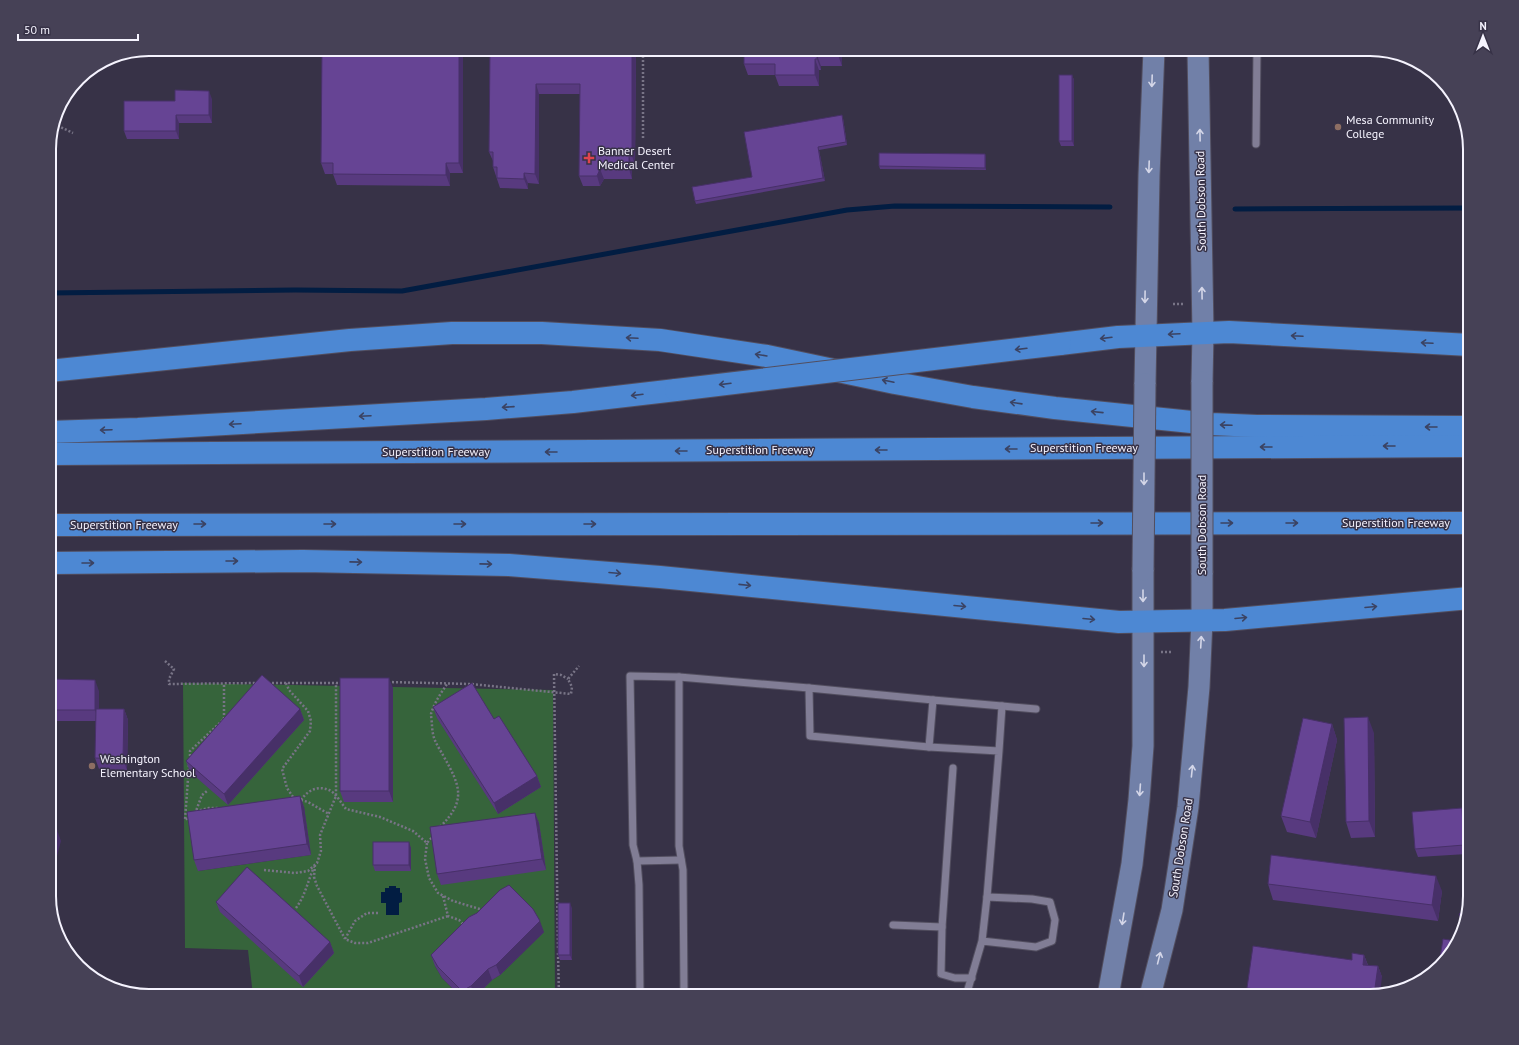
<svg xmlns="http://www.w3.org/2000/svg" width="1519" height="1045" viewBox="0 0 1519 1045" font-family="'PT Sans',sans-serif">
	<rect width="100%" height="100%" fill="#373247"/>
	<path fill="#36643b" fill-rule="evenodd" d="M183,683L553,690L555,996H476L492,980L500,975L544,932L435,966L442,978L460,996H253L248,950L185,948ZM304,807L310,855L198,871ZM389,888L402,893V902L381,903V892H385Z"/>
	<path fill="#021d42" d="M389,886H396V888H400V893H402V902L399,903V915H386V903H381V892H385V888H389Z"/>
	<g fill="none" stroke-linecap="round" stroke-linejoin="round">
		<g stroke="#021d42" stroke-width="5">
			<path d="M1235,209L1470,208"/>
			<path d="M49,293L295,290L402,291L847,210L895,206L1110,207"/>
		</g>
		<defs>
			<g id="service">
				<path d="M1256,144L1257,49"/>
				<path d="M679,677L809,688"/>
				<path d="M1002,706L1036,709"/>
				<path d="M929,747L810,736L809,688L933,700"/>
				<path d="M953,768L942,927L941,974L955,978H972"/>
				<path d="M637,861L681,860"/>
				<path d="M987,897L999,751L1002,706L933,700L929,747L999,751"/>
				<path d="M893,925L942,927"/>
				<path d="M640,996L639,885L637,861L633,845L630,676L679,677V846L683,870L684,996"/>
				<path d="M966,996L982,941L987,897L1032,899L1050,902L1055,920L1052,941L1036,947L982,941"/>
			</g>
			<g id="secondary">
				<path d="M1198,49L1203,332L1202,382"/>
				<path d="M1145,384L1149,176L1154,49"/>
				<path d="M1108,996L1132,864L1139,800L1143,746V570"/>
				<path d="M1150,996L1172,910L1188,807L1199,687L1202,620V573"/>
			</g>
			<g id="motorway">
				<path d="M1060,344L1118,337L1229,332L1470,345"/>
				<path d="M49,371L350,340L452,333H542L660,340L767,356L895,383L973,397L1055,408L1211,424L1257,426L1470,427"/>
				<path d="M49,432L138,429L486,409L573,402L676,390"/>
				<path d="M49,454L1470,446"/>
				<path d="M49,525L1470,523"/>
				<path d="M49,563L303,561L509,565L660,577L1119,622L1225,620L1470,598"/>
			</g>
		</defs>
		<use href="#service" stroke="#524e5f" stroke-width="9"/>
		<use href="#secondary" stroke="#524e5f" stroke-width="23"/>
		<use href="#motorway" stroke="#524e5f" stroke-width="24"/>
		<g stroke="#787486" stroke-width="2.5" stroke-dasharray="2 2" stroke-linecap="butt">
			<path d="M54,124L73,133"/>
			<path d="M643,138V49"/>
			<path d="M1173,304H1184"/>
			<path d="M1161,652H1172"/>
			<path d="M165,661L174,669L169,679V684L257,683"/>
			<path d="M388,682L471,684L571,694L572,687L568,679L579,666"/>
			<path d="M268,683H343"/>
			<path d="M286,683L289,690L308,711L311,721L310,731L282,769L287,788L293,797L295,798"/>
			<path d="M224,719V683"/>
			<path d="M190,760V751L224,719"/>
			<path d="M189,765L185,820L190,816"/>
			<path d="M301,800C307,791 317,785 329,790C336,793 341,803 346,809L380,817L413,831L427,843L433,836"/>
			<path d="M301,800L308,802L329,814"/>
			<path d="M196,811L209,808H219"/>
			<path d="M194,813L196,811L202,795L207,791"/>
			<path d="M440,827C466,801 461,787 444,757C437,744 433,741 432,726C432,722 431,717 431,714C434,703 441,693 447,684"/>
			<path d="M427,843L425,859L429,878L438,893L453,901L483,910"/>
			<path d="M315,865L314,877L317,886L345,939"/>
			<path d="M264,870L295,873L308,871L317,863L321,851L320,835L336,796V683"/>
			<path d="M443,896L448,916L459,920L464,925"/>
			<path d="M296,908C305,896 308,881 314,867"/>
			<path d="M378,913H367L355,921L345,939L355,943H368L448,916"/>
			<path d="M558,948L554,674L561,675L568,679"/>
			<path d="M558,953L559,996"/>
		</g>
		<use href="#service" stroke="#817d95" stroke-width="7"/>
		<use href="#secondary" stroke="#7180a8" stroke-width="21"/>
		<use href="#motorway" stroke="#4d88d3" stroke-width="22"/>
		<defs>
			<g id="secondary-bridge">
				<path d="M1143,570L1145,384"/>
				<path d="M1202,573V382"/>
			</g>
			<path id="motorway-bridge" d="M676,390L1060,344"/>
		</defs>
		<use href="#secondary-bridge" stroke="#524e5f" stroke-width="23" stroke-linecap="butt"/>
		<use href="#motorway-bridge" stroke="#524e5f" stroke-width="24" stroke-linecap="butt"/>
		<use href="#secondary-bridge" stroke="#7180a8" stroke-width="21"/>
		<use href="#motorway-bridge" stroke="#4d88d3" stroke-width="22"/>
	</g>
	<g fill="#583a7f">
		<path d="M463,49V173H450V186L337,185L333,174H325L321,163Z"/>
		<path d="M490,49H636L635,166H632V179H604L600,186H583L579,176L580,94H539V184L528,183V189L500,188L493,167V161L489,152Z"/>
		<path d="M842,49V66H821V70H819V86H779L775,75H748L744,64Z"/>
		<path d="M1072,75L1074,80V146H1061L1059,141Z"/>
		<path d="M212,99V123H179V139H127L124,131L175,101Z"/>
		<path d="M843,118L847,145L819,150L825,181L696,204L695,201L752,177Z"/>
		<path d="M986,156V170L880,169L879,166Z"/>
		<path d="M49,679L99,691V709H124L128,720L127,770L99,769L95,758L96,721H51L50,768H49Z"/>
		<path d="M393,688V802H344L340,791Z"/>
		<path d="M433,707L494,719L537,776L541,787L498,814L437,718Z"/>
		<path d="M300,709L304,720L228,805L190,772L186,761Z"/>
		<path d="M1332,724L1337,740L1316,838L1287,832L1281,816Z"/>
		<path d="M1374,733L1375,837L1351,838L1346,822Z"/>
		<path d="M300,796L304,807L311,855L198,871L194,860Z"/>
		<path d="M1462,808L1465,817L1467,854L1418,857L1415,849Z"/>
		<path d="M535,813L539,823L546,870L441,885L437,874Z"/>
		<path d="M411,848V871H375L373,865Z"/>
		<path d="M1268,884L1442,891L1438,921L1273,900Z"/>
		<path d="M216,902L330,942L334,953L303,987L220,912Z"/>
		<path d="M572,908V960H560L558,955Z"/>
		<path d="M1466,910L1462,923L1459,914Z"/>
		<path d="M544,932L500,975L492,980L476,996H460L442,978L435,966L431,955Z"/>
		<path d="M1364,955L1368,965L1378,966L1382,977L1370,996H1250L1247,988L1352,960Z"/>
	</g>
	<g fill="#473068">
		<path d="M459,49H463V173L459,163Z"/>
		<path d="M632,49H636L635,166L632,156Z"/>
		<path d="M838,49H842V66L838,55Z"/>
		<path d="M817,55L821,66V70L817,59Z"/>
		<path d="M815,59L819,70V86L815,75Z"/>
		<path d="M1072,75L1074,80V146L1072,141Z"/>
		<path d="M536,84L539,94V184L535,174Z"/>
		<path d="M209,91L212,99V123L209,115Z"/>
		<path d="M176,115L179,123V139L176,131Z"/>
		<path d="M842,115L843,118L847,145L846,142Z"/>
		<path d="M818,147L819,150L825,181L823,178Z"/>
		<path d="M985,154L986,156V170L985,168Z"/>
		<path d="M629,156L632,166V179L629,169Z"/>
		<path d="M446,163L450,173V186L446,175Z"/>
		<path d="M600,169L604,179L600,186L597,176Z"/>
		<path d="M524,173L528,183V189L524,179Z"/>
		<path d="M389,678L393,688V802L389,791Z"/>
		<path d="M95,680L99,691V721L95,710Z"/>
		<path d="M124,709L128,720L127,770L123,759Z"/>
		<path d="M300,709L304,720L228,805L224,794Z"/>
		<path d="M49,715L51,721L50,768L49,765Z"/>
		<path d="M1368,717L1374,733L1375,837L1369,821Z"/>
		<path d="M1332,724L1337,740L1316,838L1310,822Z"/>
		<path d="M537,776L541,787L498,814L494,803Z"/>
		<path d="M300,796L304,807L311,855L307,844Z"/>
		<path d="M1462,808L1465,817L1467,854L1464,845Z"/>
		<path d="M535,813L539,823L546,870L542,859Z"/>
		<path d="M57,830L61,841L54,867L49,872V857Z"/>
		<path d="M409,842L411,848V871L409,865Z"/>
		<path d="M1436,876L1442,891L1438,921L1432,905Z"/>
		<path d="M570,903L572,908V960L570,955Z"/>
		<path d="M540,921L544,932L500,975L496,965Z"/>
		<path d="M330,942L334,953L303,987L299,976Z"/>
		<path d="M1364,955L1368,966L1363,965Z"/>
		<path d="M1378,966L1382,977L1380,993L1374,995Z"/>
		<path d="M488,969L492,980L476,996H475L471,986Z"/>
	</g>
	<g fill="#664494" stroke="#473068">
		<path d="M322,49H459V163H446V175L333,174V163H321Z"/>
		<path d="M490,49H632V156H629V169H600L597,176H579L580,84H536L535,174L524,173V179L497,178V167H493V152H489Z"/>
		<path d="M744,49H838V55H817V59H815V75H775V64H744Z"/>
		<rect x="1059" y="75" width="13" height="66"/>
		<path d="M175,90L209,91V115H176V131H124V101H175Z"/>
		<path d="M842,115L846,142L818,147L823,178L695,201L692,187L752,177L744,132Z"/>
		<path d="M879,153L985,154V168L879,166Z"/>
		<path d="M262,675L300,709L224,794L186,761Z"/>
		<rect x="340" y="678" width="49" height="113"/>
		<path d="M49,679L95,680V710H49Z"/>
		<path d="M472,683L494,719L499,716L537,776L494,803L433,707Z"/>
		<path d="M96,709H124L123,759L95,758Z"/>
		<path d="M1368,717L1369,821L1346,822L1344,718Z"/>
		<path d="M1303,718L1332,724L1310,822L1281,816Z"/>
		<path d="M300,796L307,844L194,860L187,812Z"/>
		<path d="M1462,808L1464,845L1415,849L1412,812Z"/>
		<path d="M535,813L542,859L437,874L430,827Z"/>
		<path d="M49,818L57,830L50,856L49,857Z"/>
		<rect x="373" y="842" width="36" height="23"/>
		<path d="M1271,855L1436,876L1432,905L1268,884Z"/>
		<path d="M247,867L330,942L299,976L216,902Z"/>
		<path d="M509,885L533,909L540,921L496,965L488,969L471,986L462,991L438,967L431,955L469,917L477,913L500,890Z"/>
		<rect x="558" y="903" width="12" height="52"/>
		<path d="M1466,910L1462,921L1459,914Z"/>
		<path d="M1443,939L1456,941L1453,952L1439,964Z"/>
		<path d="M1253,946L1352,960V953L1364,955L1363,965L1378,966L1374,995L1370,996H1291L1262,992V990L1247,988Z"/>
	</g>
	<defs><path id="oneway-shaft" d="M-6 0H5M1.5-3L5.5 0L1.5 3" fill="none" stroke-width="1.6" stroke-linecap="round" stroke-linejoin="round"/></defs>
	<g stroke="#d4d6e8">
		<use href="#oneway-shaft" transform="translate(1152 81) rotate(92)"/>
		<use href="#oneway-shaft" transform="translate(1200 135) rotate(-91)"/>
		<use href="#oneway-shaft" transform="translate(1149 167) rotate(92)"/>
		<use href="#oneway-shaft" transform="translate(1202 293) rotate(-91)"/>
		<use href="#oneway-shaft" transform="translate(1145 297) rotate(91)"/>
		<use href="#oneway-shaft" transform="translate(1144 479) rotate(90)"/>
		<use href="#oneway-shaft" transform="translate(1143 596) rotate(90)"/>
		<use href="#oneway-shaft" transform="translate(1201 642) rotate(-87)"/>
		<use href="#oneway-shaft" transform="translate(1144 661) rotate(90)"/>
		<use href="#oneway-shaft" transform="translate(1192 771) rotate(-84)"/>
		<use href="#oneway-shaft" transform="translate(1140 790) rotate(94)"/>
		<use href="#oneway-shaft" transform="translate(1123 919) rotate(99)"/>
		<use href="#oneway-shaft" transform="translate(1159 958) rotate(-76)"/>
	</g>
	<g stroke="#3b4363">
		<use href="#oneway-shaft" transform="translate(1174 334) rotate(177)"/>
		<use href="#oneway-shaft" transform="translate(1297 336) rotate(-177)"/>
		<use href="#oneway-shaft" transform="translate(632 338) rotate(-177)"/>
		<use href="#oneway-shaft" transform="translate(1106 338) rotate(173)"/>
		<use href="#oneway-shaft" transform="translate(1427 343) rotate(-177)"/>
		<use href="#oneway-shaft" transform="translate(1021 349) rotate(173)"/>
		<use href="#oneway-shaft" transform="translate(761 355) rotate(-171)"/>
		<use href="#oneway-shaft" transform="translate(888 381) rotate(-168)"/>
		<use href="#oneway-shaft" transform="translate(725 384) rotate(173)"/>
		<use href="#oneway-shaft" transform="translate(637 395) rotate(173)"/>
		<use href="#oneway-shaft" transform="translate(1016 403) rotate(-172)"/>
		<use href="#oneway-shaft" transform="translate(508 407) rotate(176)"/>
		<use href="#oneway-shaft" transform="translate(1097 412) rotate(-174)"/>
		<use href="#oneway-shaft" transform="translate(365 416) rotate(177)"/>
		<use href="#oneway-shaft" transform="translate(235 424) rotate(177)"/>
		<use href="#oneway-shaft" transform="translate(1226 425) rotate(-178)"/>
		<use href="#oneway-shaft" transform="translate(1431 427) rotate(-180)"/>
		<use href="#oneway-shaft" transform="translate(106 430) rotate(178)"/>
		<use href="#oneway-shaft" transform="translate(1389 446) rotate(180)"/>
		<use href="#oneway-shaft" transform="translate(1266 447) rotate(180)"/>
		<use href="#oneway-shaft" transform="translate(1011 449) rotate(180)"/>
		<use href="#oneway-shaft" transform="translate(881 450) rotate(180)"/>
		<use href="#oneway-shaft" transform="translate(681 451) rotate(180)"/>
		<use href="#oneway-shaft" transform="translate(551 452) rotate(180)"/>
		<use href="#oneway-shaft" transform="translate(1097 523)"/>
		<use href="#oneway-shaft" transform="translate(1227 523)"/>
		<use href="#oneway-shaft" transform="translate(1292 523)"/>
		<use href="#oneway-shaft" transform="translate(200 524)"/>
		<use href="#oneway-shaft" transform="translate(330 524)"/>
		<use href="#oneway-shaft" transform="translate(460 524)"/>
		<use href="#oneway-shaft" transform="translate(590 524)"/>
		<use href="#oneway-shaft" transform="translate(232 561)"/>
		<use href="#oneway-shaft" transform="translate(356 562) rotate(1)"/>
		<use href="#oneway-shaft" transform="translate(88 563)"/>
		<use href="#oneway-shaft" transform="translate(486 564) rotate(1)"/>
		<use href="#oneway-shaft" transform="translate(615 573) rotate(5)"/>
		<use href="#oneway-shaft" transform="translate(745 585) rotate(6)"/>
		<use href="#oneway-shaft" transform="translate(960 606) rotate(5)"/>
		<use href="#oneway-shaft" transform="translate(1371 607) rotate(-5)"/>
		<use href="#oneway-shaft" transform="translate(1241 618) rotate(-5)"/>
		<use href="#oneway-shaft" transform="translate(1089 619) rotate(5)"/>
	</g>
	<g fill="#8d6e63" stroke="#373247" stroke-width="1.5">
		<circle cx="1338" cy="127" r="4"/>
		<circle cx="92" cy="766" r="4"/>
	</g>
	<path fill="#e0444e" stroke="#373247" stroke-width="1.5" d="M587 152h4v4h4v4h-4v4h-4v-4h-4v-4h4z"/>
	<g text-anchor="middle" stroke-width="3" stroke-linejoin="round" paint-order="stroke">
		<g font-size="12" fill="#f5f3fe" stroke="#373247" text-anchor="start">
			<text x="1346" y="124">Mesa Community<tspan x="1346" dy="14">College</tspan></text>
			<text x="598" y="155">Banner Desert<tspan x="598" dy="14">Medical Center</tspan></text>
			<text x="100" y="763">Washington<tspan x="100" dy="14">Elementary School</tspan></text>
		</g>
		<g font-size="12" fill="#f5f3fe" stroke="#373247">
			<text transform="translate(1201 201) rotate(-91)" y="4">South Dobson Road</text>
			<text x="1084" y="452">Superstition Freeway</text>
			<text x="760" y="454">Superstition Freeway</text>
			<text x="436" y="456">Superstition Freeway</text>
			<text x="1396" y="527">Superstition Freeway</text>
			<text x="124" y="529">Superstition Freeway</text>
			<text transform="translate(1202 525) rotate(-90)" y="4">South Dobson Road</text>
			<text transform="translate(1181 848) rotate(-81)" y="4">South Dobson Road</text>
		</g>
	</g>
	<path d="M0 0H1519V1045H0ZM149 56H1370A93 93 0 0 1 1463 149V896A93 93 0 0 1 1370 989H149A93 93 0 0 1 56 896V149A93 93 0 0 1 149 56Z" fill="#464156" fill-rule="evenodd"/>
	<path fill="none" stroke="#f5f3fe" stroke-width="2" d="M149 56H1370A93 93 0 0 1 1463 149V896A93 93 0 0 1 1370 989H149A93 93 0 0 1 56 896V149A93 93 0 0 1 149 56Z"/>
	<g transform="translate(1483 36)" stroke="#373247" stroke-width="3" paint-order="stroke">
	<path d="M0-3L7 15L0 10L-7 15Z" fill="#f5f3fe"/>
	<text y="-6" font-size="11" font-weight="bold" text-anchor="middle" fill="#f5f3fe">N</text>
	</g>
	<path d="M18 34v6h120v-6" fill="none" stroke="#f5f3fe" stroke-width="2"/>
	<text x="24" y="34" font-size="12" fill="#f5f3fe" stroke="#373247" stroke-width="3" paint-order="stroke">50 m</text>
</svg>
